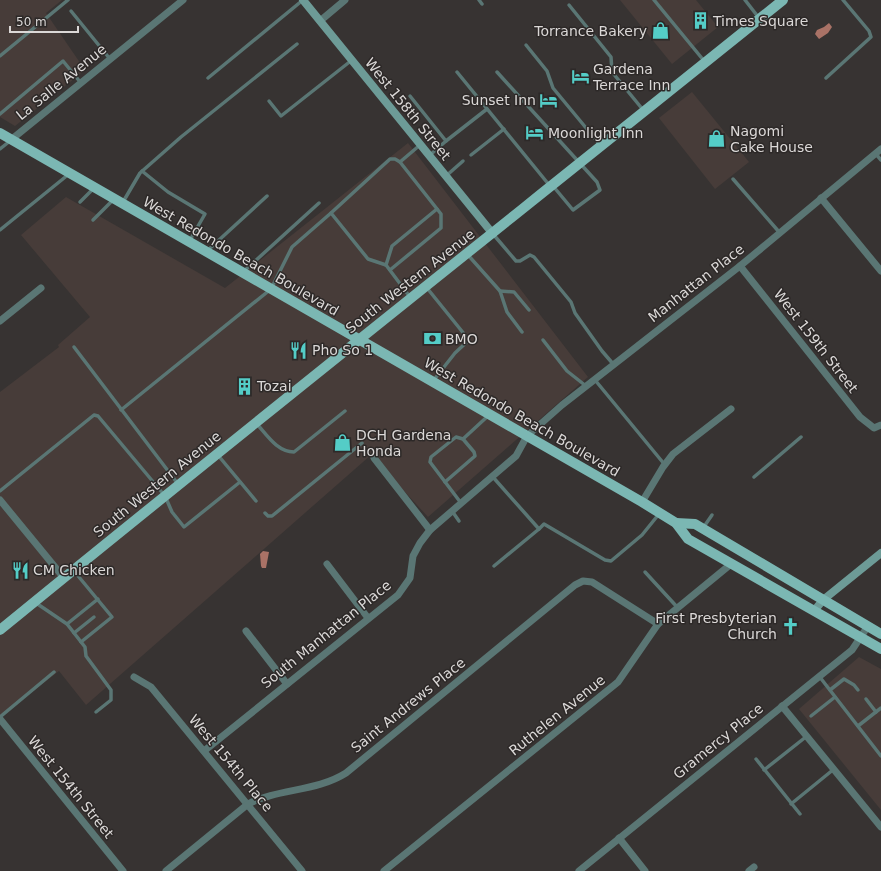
<svg xmlns="http://www.w3.org/2000/svg" width="881" height="871" viewBox="0 0 881 871" font-family="'DejaVu Sans',sans-serif">
	<rect width="100%" height="100%" fill="#373332"/>
	<g fill="#473c39">
		<path d="M0,0H62L46,13L85,70L15,126L0,117Z"/>
		<path d="M620,0H696L718,27L672,64Z"/>
		<path d="M692,92L749,162L715,189L659,118Z"/>
		<path d="M408,143L588,377L428,517L371,455L86,705L59,671L0,717V392L59,347L58,345L90,317L21,235L66,197L225,288Z"/>
		<path d="M859,657L881,669V810L799,709Z"/>
	</g>
	<g fill="#a97266">
		<path d="M829,23L832,27L828,33L819,39L815,34L817,30L824,27Z"/>
		<path d="M263,551L269,552L266,568H262L261,566L260,554Z"/>
	</g>
	<g fill="none" stroke-linecap="round" stroke-linejoin="round">
		<g stroke="#5a7674" stroke-width="3.5">
			<path d="M479,0L482,4"/>
			<path d="M654,0L705,62"/>
			<path d="M745,0L759,18"/>
			<path d="M569,5L611,57L612,72L644,111"/>
			<path d="M71,11L110,59"/>
			<path d="M526,45L547,71L553,88L601,146"/>
			<path d="M0,56L68,0"/>
			<path d="M457,72L550,186"/>
			<path d="M497,72L597,182L600,190L573,210L553,186"/>
			<path d="M208,78L303,0"/>
			<path d="M826,78L871,37L869,31L843,0"/>
			<path d="M410,96L446,141L430,155"/>
			<path d="M269,101L281,116L352,60"/>
			<path d="M0,114L63,61L81,83"/>
			<path d="M446,141L487,109"/>
			<path d="M0,149L10,141"/>
			<path d="M875,153L881,160"/>
			<path d="M471,155L504,129"/>
			<path d="M142,171L168,192L205,214L190,240"/>
			<path d="M446,176L463,161"/>
			<path d="M733,179L780,233"/>
			<path d="M80,202L94,188"/>
			<path d="M123,202L140,173L181,137L297,44"/>
			<path d="M331,213L390,159H395L400,162L420,145"/>
			<path d="M93,220L114,199"/>
			<path d="M0,230L69,174"/>
			<path d="M493,234L516,261H520L530,255L534,257L571,302L575,313L602,351L614,365"/>
			<path d="M207,251L267,196"/>
			<path d="M468,255L500,291L507,312L522,332"/>
			<path d="M386,265L392,246L437,209"/>
			<path d="M390,270L441,228V214L400,162"/>
			<path d="M243,272L319,203"/>
			<path d="M427,288L469,340L455,353L433,381"/>
			<path d="M500,291L514,292L529,310"/>
			<path d="M543,340L567,371L586,386"/>
			<path d="M74,347L178,484"/>
			<path d="M595,380L665,465"/>
			<path d="M121,410L271,289L292,247L331,213L368,259L386,265L410,297"/>
			<path d="M256,423C267,435 277,452 294,452L345,411"/>
			<path d="M217,454L256,501"/>
			<path d="M492,476L539,529L494,566"/>
			<path d="M754,477L801,437"/>
			<path d="M445,482L475,456L474,452L463,439"/>
			<path d="M0,491L94,415L98,416L165,496L172,512L184,527L240,482"/>
			<path d="M461,503L433,466L430,462L431,457L456,437L463,439L489,415"/>
			<path d="M452,511L459,521"/>
			<path d="M265,513L268,516H272L362,443"/>
			<path d="M703,528L712,515"/>
			<path d="M539,529L544,524L605,560L611,561L642,535L659,514"/>
			<path d="M74,571L112,617L81,642"/>
			<path d="M645,572L678,608"/>
			<path d="M36,603L67,624L85,647L86,656L111,690V700L96,712"/>
			<path d="M67,624L98,599"/>
			<path d="M74,633L94,617"/>
			<path d="M819,676L881,756"/>
			<path d="M830,690L844,679L854,685L858,690"/>
			<path d="M866,699L876,712"/>
			<path d="M811,716L835,697"/>
			<path d="M0,717L54,672"/>
			<path d="M858,726L881,708"/>
			<path d="M756,759L800,814"/>
			<path d="M764,770L807,736"/>
			<path d="M791,804L834,769"/>
		</g>
		<g stroke="#5a7674" stroke-width="7">
			<path d="M320,21L345,0"/>
			<path d="M12,139L183,0"/>
			<path d="M821,198L881,271"/>
			<path d="M740,266L860,417L874,428L881,425"/>
			<path d="M0,321L41,288"/>
			<path d="M374,458L430,530"/>
			<path d="M0,500L64,578"/>
			<path d="M642,502L663,467L673,454L731,409"/>
			<path d="M327,564L368,618"/>
			<path d="M246,631L287,684"/>
			<path d="M134,677L151,687L302,871"/>
			<path d="M782,706L881,827"/>
			<path d="M0,719L123,871"/>
			<path d="M204,751L398,595L410,578L413,556L420,543L430,530L516,456L527,436L562,405L740,266L881,149"/>
			<path d="M619,838L645,871"/>
			<path d="M166,871L248,804C279,788 316,792 346,773L575,585L583,581L592,582L658,624"/>
			<path d="M384,871L618,682L658,624L731,564"/>
			<path d="M579,871L852,650L868,626"/>
			<path d="M749,871L754,867"/>
		</g>
		<g stroke="#6d9b97" stroke-width="8">
			<path d="M303,0L493,234"/>
			<path d="M814,611L823,600L881,553"/>
		</g>
		<g stroke="#7bb7b3" stroke-width="10">
			<path d="M0,133L642,502L676,523L688,539L881,649"/>
			<path d="M676,523L695,524L881,634"/>
			<path d="M0,630C259,418 522,210 783,0"/>
		</g>
	</g>
	<defs>
		<symbol id="building-bare" viewBox="-9 -9 18 18"><path d="M-4-6H4V6H1V3H-1V6H-4ZM-2.5-4.3h1.7v1.8h-1.7ZM.8-4.3h1.7v1.8H.8ZM-2.5-1h1.7V.8h-1.7ZM.8-1h1.7V.8H.8Z" fill="#54cdc7" stroke="#2d2928" stroke-width="2.5" paint-order="stroke"/></symbol>
		<symbol id="shop-bare" viewBox="-9 -9 18 18"><path d="M-5-2.5h2.3a2.7 3.5 0 0 1 5.4 0H5L5.5 6h-11ZM-1.5-2.5h3a1.5 2.3 0 0 0-3 0Z" fill="#54cdc7" stroke="#2d2928" stroke-width="2.5" paint-order="stroke"/></symbol>
		<symbol id="hotel-bare" viewBox="-9 -9 18 18"><path d="M-6-4.5h1.5V1H6V5H4.5V3h-9V5H-6ZM-4 0a1.8 1.8 0 1 1 3.6 0ZM.5 0V-2.5h3Q6-2.5 6 0Z" fill="#54cdc7" stroke="#2d2928" stroke-width="2.5" paint-order="stroke"/></symbol>
		<symbol id="bank-bare" viewBox="-9 -9 18 18"><path d="M-6-4H6V4H-6ZM0-2.3a2.3 2.3 0 1 0 0 4.6a2.3 2.3 0 1 0 0-4.6Z" fill="#54cdc7" stroke="#2d2928" stroke-width="2.5" paint-order="stroke"/></symbol>
		<symbol id="restaurant-bare" viewBox="-9 -9 18 18"><path d="M-5-6h1v4h1v-4h1v4h1v-4h1v5L-1.5 .5V6h-2V.5L-5-1ZM5-6V6H3V1.5H1.5Q1.5-4 5-6Z" fill="#54cdc7" stroke="#2d2928" stroke-width="2.5" paint-order="stroke"/></symbol>
		<symbol id="church-bare" viewBox="-9 -9 18 18"><path d="M-1.2-6h2.4v3.5h3.3v2.4h-3.3V6h-2.4V-.1h-3.3v-2.4h3.3Z" fill="#54cdc7" stroke="#2d2928" stroke-width="2.5" paint-order="stroke"/></symbol>
	</defs>
	<g fill-rule="evenodd">
		<use href="#building-bare" x="688" y="8" width="25" height="25"/>
		<use href="#shop-bare" x="648" y="18" width="25" height="25"/>
		<use href="#hotel-bare" x="568" y="64" width="25" height="25"/>
		<use href="#hotel-bare" x="536" y="88" width="25" height="25"/>
		<use href="#hotel-bare" x="522" y="120" width="25" height="25"/>
		<use href="#shop-bare" x="704" y="126" width="25" height="25"/>
		<use href="#bank-bare" x="420" y="326" width="25" height="25"/>
		<use href="#restaurant-bare" x="286" y="338" width="25" height="25"/>
		<use href="#building-bare" x="232" y="374" width="25" height="25"/>
		<use href="#shop-bare" x="330" y="430" width="25" height="25"/>
		<use href="#restaurant-bare" x="8" y="558" width="25" height="25"/>
		<use href="#church-bare" x="778" y="614" width="25" height="25"/>
	</g>
	<g text-anchor="middle" stroke-width="3" stroke-linejoin="round" paint-order="stroke">
		<g font-size="14" fill="#dbd8d7" stroke="#2d2928" text-anchor="start">
			<text x="713" y="26">Times Square</text>
			<text x="647" y="36" text-anchor="end">Torrance Bakery</text>
			<text x="593" y="74">Gardena<tspan x="593" dy="16">Terrace Inn</tspan></text>
			<text x="536" y="105" text-anchor="end">Sunset Inn</text>
			<text x="730" y="136">Nagomi<tspan x="730" dy="16">Cake House</tspan></text>
			<text x="548" y="138">Moonlight Inn</text>
			<text x="445" y="344">BMO</text>
			<text x="312" y="355">Pho So 1</text>
			<text x="257" y="391">Tozai</text>
			<text x="356" y="440">DCH Gardena<tspan x="356" dy="16">Honda</tspan></text>
			<text x="33" y="575">CM Chicken</text>
			<text x="777" y="623" text-anchor="end">First Presbyterian<tspan x="777" dy="16">Church</tspan></text>
		</g>
		<g font-size="14" fill="#dbd8d7" stroke="#2d2928">
			<text transform="translate(61 82) rotate(-39)" y="5">La Salle Avenue</text>
			<text transform="translate(408 109) rotate(51)" y="5">West 158th Street</text>
			<text transform="translate(241 256) rotate(30)" y="5">West Redondo Beach Boulevard</text>
			<text transform="translate(410 281) rotate(-38)" y="5">South Western Avenue</text>
			<text transform="translate(696 283) rotate(-38)" y="5">Manhattan Place</text>
			<text transform="translate(816 341) rotate(52)" y="5">West 159th Street</text>
			<text transform="translate(522 417) rotate(30)" y="5">West Redondo Beach Boulevard</text>
			<text transform="translate(157 484) rotate(-39)" y="5">South Western Avenue</text>
			<text transform="translate(326 634) rotate(-39)" y="5">South Manhattan Place</text>
			<text transform="translate(408 705) rotate(-39)" y="5">Saint Andrews Place</text>
			<text transform="translate(557 715) rotate(-39)" y="5">Ruthelen Avenue</text>
			<text transform="translate(718 741) rotate(-39)" y="5">Gramercy Place</text>
			<text transform="translate(231 763) rotate(50)" y="5">West 154th Place</text>
			<text transform="translate(71 787) rotate(51)" y="5">West 154th Street</text>
		</g>
	</g>
	<path d="M10 26v6h68v-6" fill="none" stroke="#dbd8d7" stroke-width="2"/>
	<text x="16" y="26" font-size="12" fill="#dbd8d7" stroke="#2d2928" stroke-width="3" paint-order="stroke">50 m</text>
</svg>
